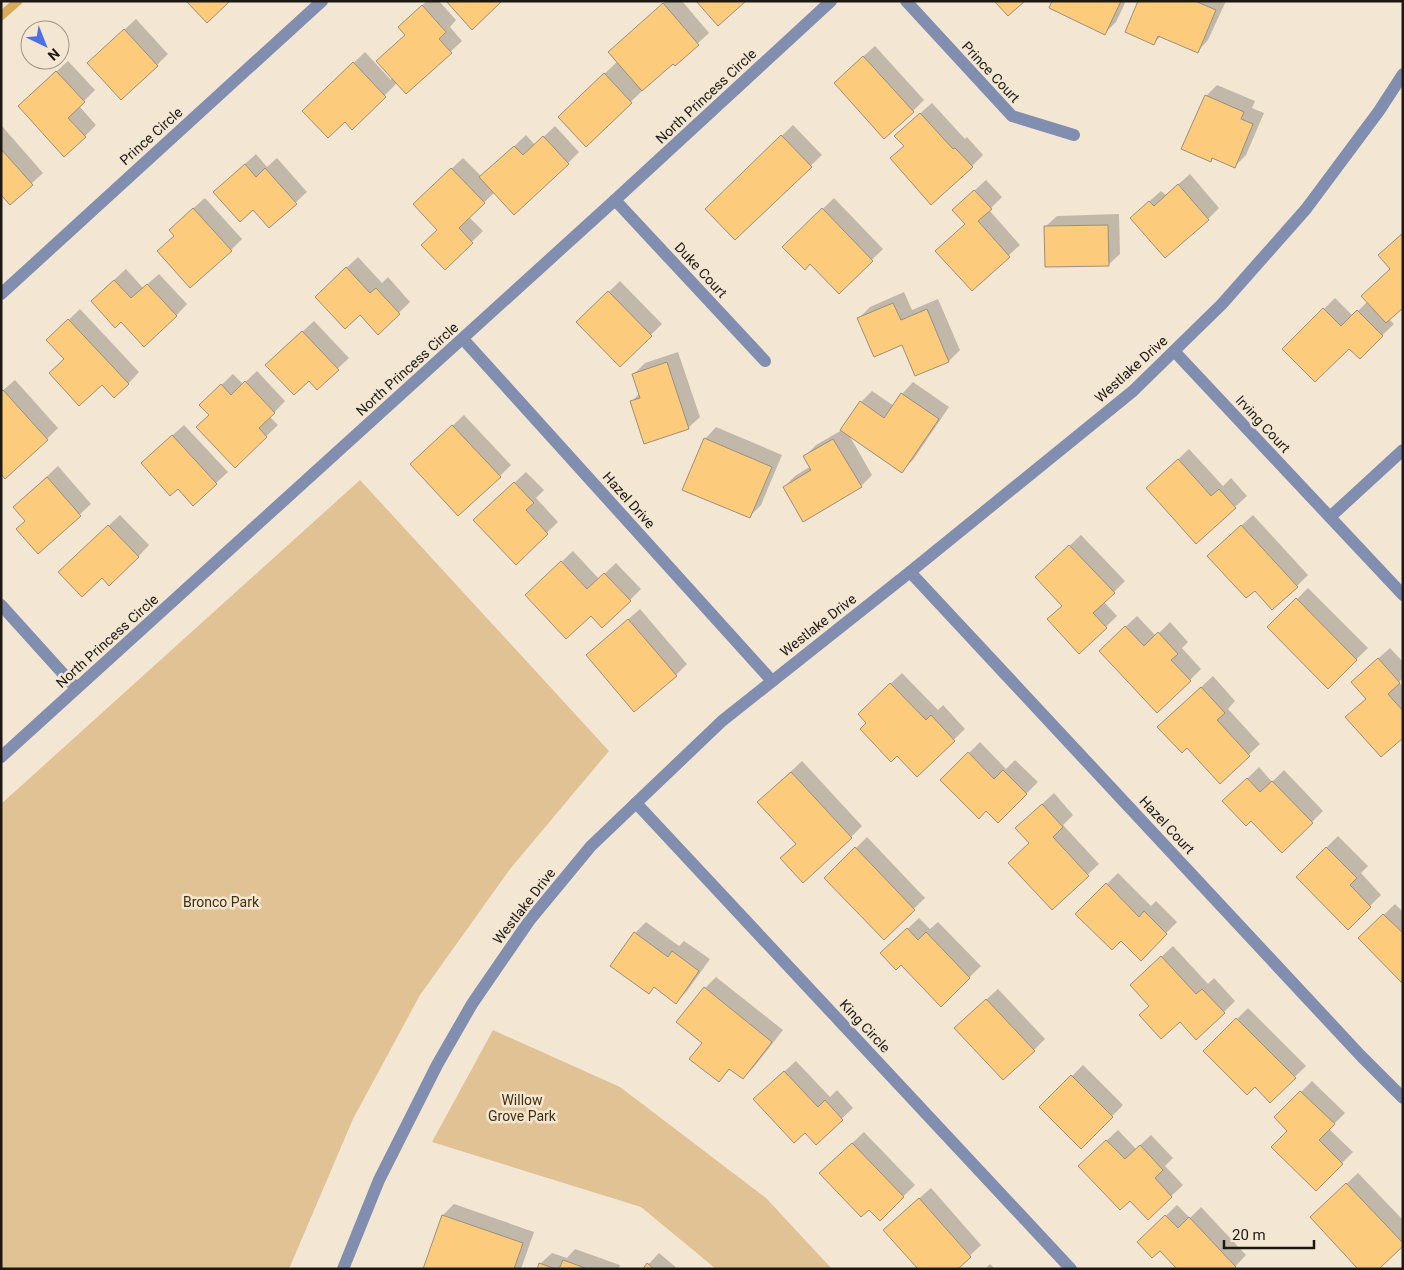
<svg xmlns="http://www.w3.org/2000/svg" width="1404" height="1270" viewBox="0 0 1404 1270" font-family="Roboto,sans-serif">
	<rect width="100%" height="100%" fill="#f3e7d4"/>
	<g fill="#e0c294">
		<path d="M360,480L609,751L510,869L420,995L353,1119L289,1269H1V804Z"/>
		<path d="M493,1030L620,1087L766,1198L832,1269H716L641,1207L432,1142Z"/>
	</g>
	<g fill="#0003">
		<path d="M427,1H439L456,20L450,27L462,41L406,93L397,83L352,128L345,120L304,111L365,52L391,80L406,35L410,16Z"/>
		<path d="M666,1H682L709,33L675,64L673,62L641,89L642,91L586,145L570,106L618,61L609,52Z"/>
		<path d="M1054,1H1126L1116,22L1105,33Z"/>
		<path d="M1140,1H1226L1208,40L1197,52L1161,36L1154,43Z"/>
		<path d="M136,19L168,54L157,65L100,52Z"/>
		<path d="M875,46L924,100L913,111L846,72Z"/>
		<path d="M68,61L95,90L79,106L96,125L85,136L30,95Z"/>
		<path d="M1217,85L1255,101L1252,108L1264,113L1246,155L1235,166L1214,158L1211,160L1206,96Z"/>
		<path d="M932,103L965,139L967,137L983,155L972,166L905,145L907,125Z"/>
		<path d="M1,125L43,173L10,203L1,193Z"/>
		<path d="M793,125L822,155L735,238L706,209Z"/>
		<path d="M555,126L579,152L568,163L495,192L469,217L483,231L445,268L439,230L426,193L463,158L482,177L526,135L535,145Z"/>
		<path d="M256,154L267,167L277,158L307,192L269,227L226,181Z"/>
		<path d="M1190,174L1219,208L1208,219L1143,207L1161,191L1166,195Z"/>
		<path d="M986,180L1002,197L989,210L1020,245L972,289L948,240L966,223L965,199Z"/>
		<path d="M205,198L242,239L231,250L176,235L181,219Z"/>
		<path d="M834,198L883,249L839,292L811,263L784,247Z"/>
		<path d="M1119,214L1120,254L1108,265L1045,227L1057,216Z"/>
		<path d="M1403,234L1389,319L1394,324L1360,357L1349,347L1284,349L1335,298L1353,316L1368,301L1391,269Z"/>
		<path d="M358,257L382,283L388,277L410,302L378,333L360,313L327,286Z"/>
		<path d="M126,269L143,288L159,274L187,304L176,316L103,290Z"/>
		<path d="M620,281L662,324L620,365L578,322Z"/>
		<path d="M904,292L912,310L938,299L960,350L949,361L916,375L902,344L859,318L870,307Z"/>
		<path d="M80,309L139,372L128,384L103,383L65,359L59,329Z"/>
		<path d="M314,321L349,358L317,388L278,354Z"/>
		<path d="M678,352L700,417L688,428L631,402L640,393L634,374L645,363Z"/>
		<path d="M257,371L285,401L270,417L278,425L235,466L210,415L212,394L233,374L243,384Z"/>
		<path d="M15,380L58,428L47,439L1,392Z"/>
		<path d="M913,382L949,407L913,460L902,471L849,435L872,475L861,486L784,487L795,476L811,466L805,456L816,445L842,430L861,402L872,391L894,406L902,394Z"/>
		<path d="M464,415L511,465L500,476L423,453Z"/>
		<path d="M184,425L228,472L193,504L154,452Z"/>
		<path d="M716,427L782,455L761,505L749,517L705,439Z"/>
		<path d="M1189,449L1223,486L1231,478L1247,496L1196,542L1159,477Z"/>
		<path d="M58,466L91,504L39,552L26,521L14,507Z"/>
		<path d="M526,472L544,490L536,498L558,522L516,563L486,509Z"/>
		<path d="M120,515L149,545L138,557L102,576L71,561Z"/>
		<path d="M1253,515L1308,575L1297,586L1220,545Z"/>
		<path d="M1081,535L1125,581L1104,602L1117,616L1080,652L1048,566Z"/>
		<path d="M573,551L599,579L616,563L641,589L630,600L591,614L538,584Z"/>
		<path d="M1308,588L1368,648L1328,687L1269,627Z"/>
		<path d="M640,609L687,664L676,675L587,655Z"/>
		<path d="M1137,616L1156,636L1170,622L1188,642L1182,648L1201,669L1190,680L1111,640Z"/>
		<path d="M1390,648L1403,662V678L1399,682L1403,687V736L1347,717L1367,698L1364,671Z"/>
		<path d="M902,673L938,710L943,705L965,729L917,775L870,703Z"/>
		<path d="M1213,676L1235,701L1228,709L1260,744L1220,782L1170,716Z"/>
		<path d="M980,742L1006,769L1015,760L1038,782L998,822L986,809L942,780Z"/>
		<path d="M802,761L862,826L851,837L797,843L770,791Z"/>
		<path d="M1259,767L1272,782L1284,770L1323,811L1283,851L1252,819L1224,801Z"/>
		<path d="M1054,793L1073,815L1063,825L1099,864L1052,908L1031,843L1028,817Z"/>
		<path d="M1338,836L1368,866L1361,873L1381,895L1348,928L1297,877Z"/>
		<path d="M867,837L925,898L884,938L826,878Z"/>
		<path d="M1118,873L1151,906L1156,901L1177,922L1141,959L1121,939L1077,914Z"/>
		<path d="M1395,904L1403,912V982L1360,938Z"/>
		<path d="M919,918L930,929L938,922L981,966L941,1005L901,963L882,953Z"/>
		<path d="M646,922L679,946L684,941L710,959L687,991L676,1002L655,986L649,992L635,933Z"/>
		<path d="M1173,946L1208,984L1214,978L1235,1001L1224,1012L1151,1006L1143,974Z"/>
		<path d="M716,977L783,1030L754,1067L743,1078L731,1068L718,1081L704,1042L705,988Z"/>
		<path d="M998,989L1045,1039L1034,1050L967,1017Z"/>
		<path d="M1248,1008L1306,1066L1270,1101L1255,1085L1205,1051Z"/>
		<path d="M796,1061L830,1097L837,1090L853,1108L816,1143L766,1088Z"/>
		<path d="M1083,1065L1123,1105L1081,1148L1041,1107Z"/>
		<path d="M1312,1081L1345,1113L1329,1129L1353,1152L1316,1189L1289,1131L1276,1117Z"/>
		<path d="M1118,1130L1136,1149L1151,1135L1173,1158L1165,1166L1183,1185L1148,1218L1091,1155Z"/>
		<path d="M864,1132L915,1185L880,1219L832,1162Z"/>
		<path d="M1358,1173L1403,1220V1245L1323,1206Z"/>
		<path d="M931,1188L981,1245L956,1269L896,1219Z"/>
		<path d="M454,1204L534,1232L521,1269H424L443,1215Z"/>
		<path d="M1177,1205L1190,1218L1201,1207L1246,1255L1233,1269L1150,1231Z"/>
		<path d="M575,1249L620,1265L619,1269H539L540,1264L552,1253L567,1258Z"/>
		<path d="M659,1253L678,1269H644Z"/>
		<path d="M990,1264L995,1269H985Z"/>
	</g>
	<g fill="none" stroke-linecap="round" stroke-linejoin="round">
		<path stroke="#d8aa5a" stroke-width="9" d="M1,16L18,1"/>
	</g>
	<g fill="#fccc7c" stroke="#9a8f7d">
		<path d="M186,1H230L207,23Z"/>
		<path d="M446,1H502L472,30Z"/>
		<path d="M696,1H746L718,26Z"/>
		<path d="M994,1H1025L1008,16Z"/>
		<path d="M1052,1H1121L1105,35L1049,8Z"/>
		<path d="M1138,1H1195L1216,10L1198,53L1158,36L1154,45L1125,32Z"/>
		<path d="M663,3L699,45L675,66L673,64L642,91L608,52Z"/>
		<path d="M422,5L446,32L439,39L452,53L406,94L376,61L405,35L398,27Z"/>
		<path d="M124,29L158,66L121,100L87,63Z"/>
		<path d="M863,56L914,112L884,139L834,83Z"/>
		<path d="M353,62L386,97L352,130L345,122L328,138L302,111Z"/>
		<path d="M56,71L85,102L68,118L86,137L64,157L18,106Z"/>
		<path d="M604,73L632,103L586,147L558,117Z"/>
		<path d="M1205,95L1244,112L1241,119L1253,124L1235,168L1212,158L1211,162L1181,149Z"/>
		<path d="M920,113L953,149L955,148L973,167L931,205L890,158L904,146L894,136Z"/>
		<path d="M781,135L812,167L735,240L705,209Z"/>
		<path d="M543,136L569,164L514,215L479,177L514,146L523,155Z"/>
		<path d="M1,149L33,185L10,205L1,195Z"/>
		<path d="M245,164L256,177L265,168L297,204L269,228L253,210L240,222L213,192Z"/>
		<path d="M451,168L485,203L459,228L473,243L445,270L421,245L437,230L413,204Z"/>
		<path d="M1178,184L1209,220L1165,258L1130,218L1149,201L1154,206Z"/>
		<path d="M974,190L992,209L978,221L1010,257L972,291L935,251L965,224L952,210Z"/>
		<path d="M193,208L232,251L190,288L157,251L174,236L169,230Z"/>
		<path d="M822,208L873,261L839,294L810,264L805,270L782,247Z"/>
		<path d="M1108,225L1109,266L1045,267L1044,226Z"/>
		<path d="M1403,233V308L1386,323L1361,296L1390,269L1378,255Z"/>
		<path d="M346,267L370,293L376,288L400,314L378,335L360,315L345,329L315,297Z"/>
		<path d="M114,280L131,298L147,284L177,316L144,347L121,322L115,328L91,301Z"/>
		<path d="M608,291L652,336L620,367L576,322Z"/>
		<path d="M893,303L901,320L927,309L949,362L915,376L902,345L874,357L857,318Z"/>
		<path d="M1323,308L1341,326L1357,310L1383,336L1360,359L1349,349L1315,382L1282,349Z"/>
		<path d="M68,319L129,384L114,398L102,385L79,406L49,373L64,359L46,340Z"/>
		<path d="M302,331L339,370L317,390L309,381L294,395L265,365Z"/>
		<path d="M667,362L689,429L644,444L630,401L640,398L632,374Z"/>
		<path d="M245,381L275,413L259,428L267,437L235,468L196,427L209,415L199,405L221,384L231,395Z"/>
		<path d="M3,390L48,440L5,479L1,474V391Z"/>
		<path d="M901,393L939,419L902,473L840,430L860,401L884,418Z"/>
		<path d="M452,425L501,477L458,516L410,464Z"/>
		<path d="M172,435L217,484L193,506L178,489L170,496L141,463Z"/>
		<path d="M704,438L772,467L750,518L682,490Z"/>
		<path d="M833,439L862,487L803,522L783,487L811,470L803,456Z"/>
		<path d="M1178,459L1211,496L1219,489L1236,508L1196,544L1146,488Z"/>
		<path d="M47,477L81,516L38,554L16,529L25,521L13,507Z"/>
		<path d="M514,482L534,503L526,510L548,534L516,565L473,520Z"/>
		<path d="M108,525L139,557L109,586L102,578L82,597L58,572Z"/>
		<path d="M1241,525L1298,587L1272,610L1255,591L1246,598L1207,556Z"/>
		<path d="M1069,545L1115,593L1093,613L1107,628L1079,654L1047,619L1062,606L1035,577Z"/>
		<path d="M561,561L587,589L604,573L631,601L602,628L591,616L566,639L525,595Z"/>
		<path d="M1296,598L1357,660L1328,689L1267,627Z"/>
		<path d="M628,619L677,676L634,712L586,655Z"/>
		<path d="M1125,626L1144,646L1158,632L1178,654L1171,660L1191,681L1157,713L1099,651Z"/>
		<path d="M1378,658L1400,683L1388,694L1403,711V738L1381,757L1345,717L1366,699L1351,682Z"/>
		<path d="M890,683L926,720L931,715L955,741L917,777L897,756L891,762L860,729L866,723L858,714Z"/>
		<path d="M1201,687L1225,713L1217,720L1250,756L1220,784L1187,748L1182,753L1157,727Z"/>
		<path d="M968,752L994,779L1003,770L1027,794L998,823L986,811L979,819L940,780Z"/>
		<path d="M791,772L852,838L803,883L780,858L796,844L757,802Z"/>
		<path d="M1247,778L1260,792L1272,781L1313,823L1282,853L1251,821L1246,826L1222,801Z"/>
		<path d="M1042,804L1063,827L1053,837L1089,876L1052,910L1008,863L1029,843L1015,828Z"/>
		<path d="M855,847L915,910L884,940L824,878Z"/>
		<path d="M1326,847L1357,878L1350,885L1371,907L1348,930L1296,877Z"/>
		<path d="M1106,883L1139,917L1144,911L1167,934L1141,961L1121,941L1112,950L1075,914Z"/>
		<path d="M1383,914L1403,933V984L1358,938Z"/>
		<path d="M907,928L918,940L926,932L970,978L941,1007L901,965L896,970L880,953Z"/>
		<path d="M634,932L668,957L672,951L699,971L676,1004L654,987L649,994L610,966Z"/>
		<path d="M1161,956L1196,994L1202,989L1225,1013L1196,1040L1180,1022L1161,1039L1139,1015L1149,1006L1130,985Z"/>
		<path d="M704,987L772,1042L743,1079L729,1069L719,1082L689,1059L702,1043L676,1022Z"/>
		<path d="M986,999L1035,1051L1003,1080L954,1028Z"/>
		<path d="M1236,1018L1296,1078L1270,1103L1255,1087L1247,1095L1203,1051Z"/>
		<path d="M784,1071L818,1107L825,1100L843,1120L816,1145L805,1133L794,1143L753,1099Z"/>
		<path d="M1071,1075L1113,1117L1081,1149L1039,1107Z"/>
		<path d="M1300,1091L1335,1124L1319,1140L1343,1164L1316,1191L1271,1147L1287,1131L1274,1117Z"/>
		<path d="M1106,1140L1125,1159L1140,1145L1163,1170L1155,1178L1172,1197L1148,1220L1130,1201L1120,1210L1078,1166Z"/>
		<path d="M852,1143L904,1197L880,1221L869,1210L861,1217L819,1173Z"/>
		<path d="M1346,1183L1403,1243V1246L1379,1269H1358L1310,1217Z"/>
		<path d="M919,1198L971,1257L958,1269H918L883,1230Z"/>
		<path d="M442,1215L523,1243L514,1269H423Z"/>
		<path d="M1165,1215L1178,1228L1189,1217L1236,1267L1234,1269H1177L1160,1251L1152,1258L1137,1242Z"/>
		<path d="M563,1260L588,1269H559Z"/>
		<path d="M539,1263L556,1269H537Z"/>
		<path d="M647,1263L654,1269H643Z"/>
	</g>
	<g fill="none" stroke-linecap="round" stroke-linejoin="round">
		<g stroke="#828eaf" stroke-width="12">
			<path d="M906,1L1012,116L1074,135"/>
			<path d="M615,200L765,361"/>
			<path d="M1,294L322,1"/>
			<path d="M463,339L772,681"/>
			<path d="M1174,351L1403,595"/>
			<path d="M1330,517L1403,450"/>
			<path d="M910,572L1361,1056L1403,1098"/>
			<path d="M1,605L76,688"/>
			<path d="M1,757L615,200L831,1"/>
			<path d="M636,803L1071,1269"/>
			<path d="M343,1269L379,1180L437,1065L472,1004L529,921L591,846L722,721L910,572L1133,391L1222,304L1306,209L1379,111L1403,74"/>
		</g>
	</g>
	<g text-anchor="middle" stroke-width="5" stroke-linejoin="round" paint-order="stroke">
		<g font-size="14" fill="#1d1912" stroke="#f3e7d4">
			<text transform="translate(991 72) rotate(47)" y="5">Prince Court</text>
			<text transform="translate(706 96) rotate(-43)" y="5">North Princess Circle</text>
			<text transform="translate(151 136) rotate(-42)" y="5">Prince Circle</text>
			<text transform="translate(701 270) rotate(47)" y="5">Duke Court</text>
			<text transform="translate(407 369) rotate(-42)" y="5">North Princess Circle</text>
			<text transform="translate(1131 369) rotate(-42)" y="5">Westlake Drive</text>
			<text transform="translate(1263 424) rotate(47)" y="5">Irving Court</text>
			<text transform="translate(629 500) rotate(48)" y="5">Hazel Drive</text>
			<text transform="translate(818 625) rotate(-38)" y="5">Westlake Drive</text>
			<text transform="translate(107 641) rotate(-42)" y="5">North Princess Circle</text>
			<text transform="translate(1167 825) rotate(47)" y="5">Hazel Court</text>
			<text transform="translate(524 906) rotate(-52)" y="5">Westlake Drive</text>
			<text transform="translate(865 1026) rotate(47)" y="5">King Circle</text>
		</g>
		<g font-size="14" fill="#422f0c" stroke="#f3e7d4">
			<text x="221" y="907">Bronco Park</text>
			<text x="522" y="1105">Willow<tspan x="522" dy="16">Grove Park</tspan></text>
		</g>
	</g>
	<rect width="1404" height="1270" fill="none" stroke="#1d1912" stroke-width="5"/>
	<g transform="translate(45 45) rotate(137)"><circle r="24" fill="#f3e7d4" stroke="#9d9586"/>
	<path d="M0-4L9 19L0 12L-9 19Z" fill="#4d71e4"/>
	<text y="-8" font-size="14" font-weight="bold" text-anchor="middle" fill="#1d1912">N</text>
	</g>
	<path d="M1224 1240v8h90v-8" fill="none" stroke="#1d1912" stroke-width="2.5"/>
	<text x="1232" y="1240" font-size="15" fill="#1d1912" stroke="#f3e7d4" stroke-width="4" paint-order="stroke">20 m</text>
</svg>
